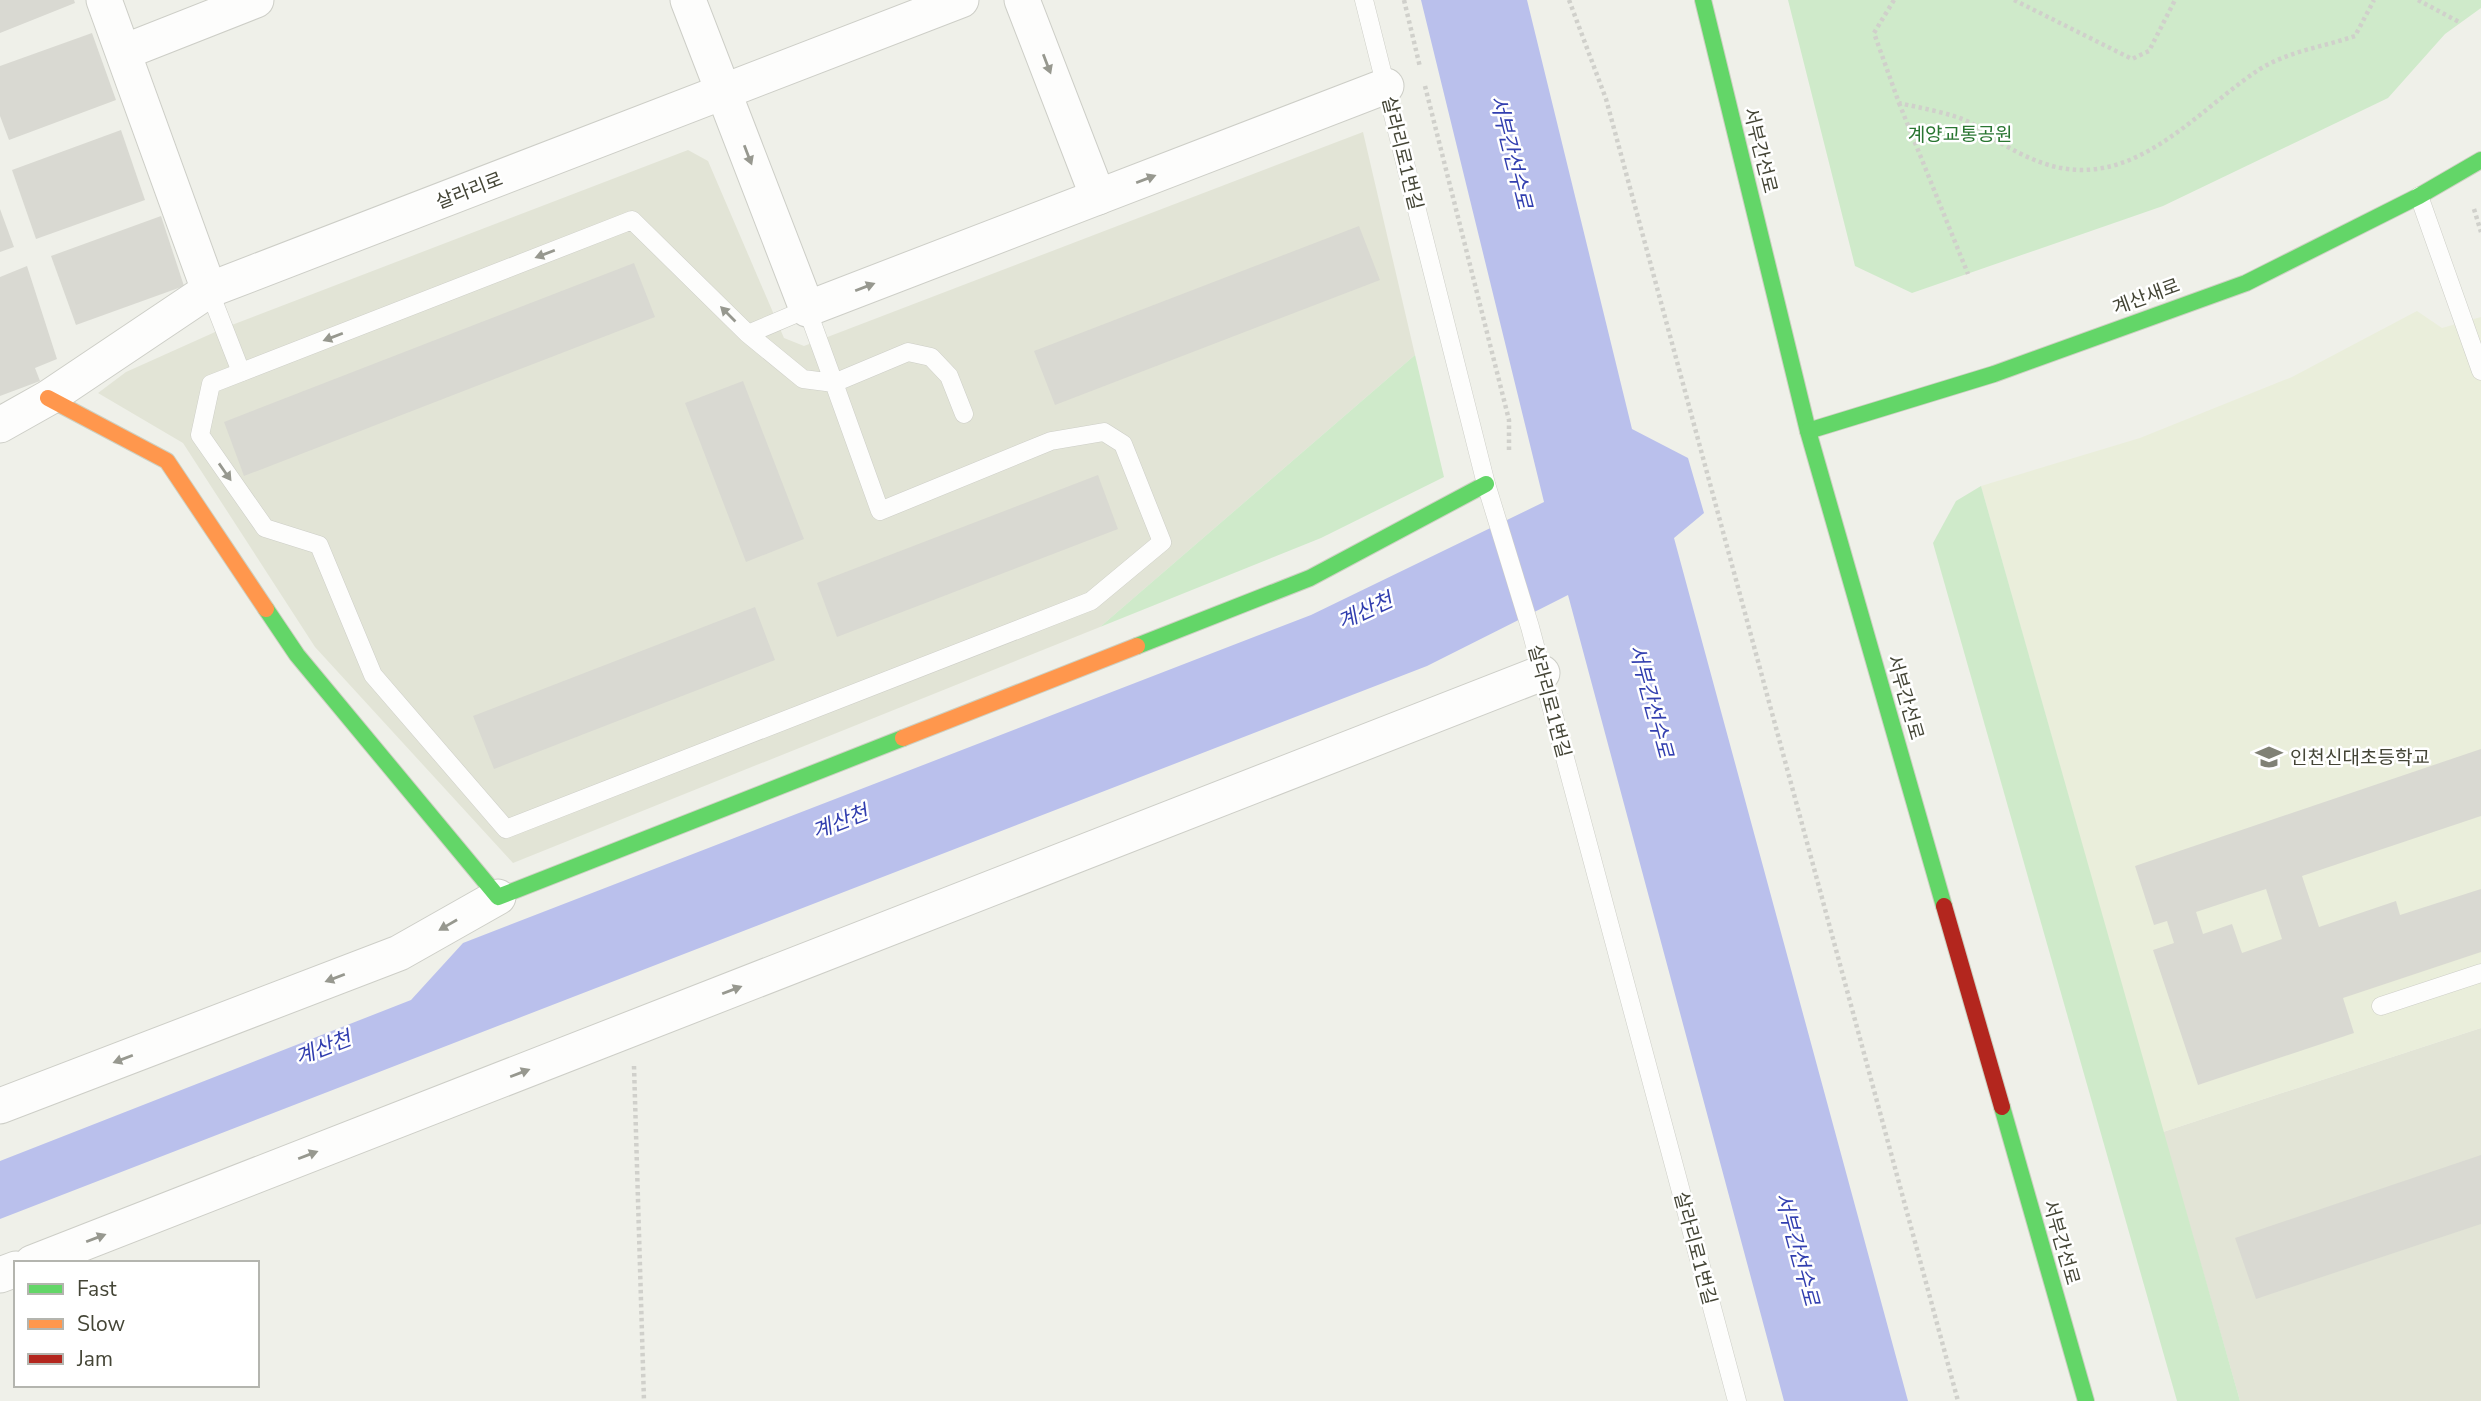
<svg xmlns="http://www.w3.org/2000/svg" width="2481" height="1401" viewBox="0 0 2481 1401" font-family="'Nunito Sans','Noto Sans KR',sans-serif">
	<rect width="100%" height="100%" fill="#eff0e9"/>
	<g fill="#e2e4d6">
		<path d="M1363,132L1415,355L1100,627L513,863L315,647L183,443L98,393L126,372L224,328L688,150L708,161L784,338L804,346Z"/>
		<path d="M2481,1028V1401H2240L2163,1132Z"/>
	</g>
	<path fill="#eaeedb" d="M2417,311L2442,328L2481,317V1028L2163,1132L1981,486L2140,438L2292,377Z"/>
	<g fill="#cfeaca">
		<path d="M1788,0H2481V8L2445,34L2388,98L2163,206L1912,293L1855,266Z"/>
		<path d="M1415,355L1444,477L1321,538L1100,627Z"/>
		<path d="M1981,486L2240,1401H2177L1933,543L1956,501Z"/>
	</g>
	<path fill="#bac0ec" d="M1421,0H1527L1632,429L1688,458L1704,513L1674,538L1908,1401H1784L1568,595L1427,666L0,1219V1161L411,1000L463,943L1311,615L1544,502Z"/>
	<g fill="#d9d9d2" fill-rule="evenodd">
		<path d="M0,0H74L75,3L0,33Z"/>
		<path d="M92,33L116,100L9,140L0,116V66Z"/>
		<path d="M121,130L145,200L36,239L12,170Z"/>
		<path d="M0,209L14,247L0,252Z"/>
		<path d="M161,216L184,286L76,325L51,256Z"/>
		<path d="M1359,226L1380,280L1055,405L1034,351Z"/>
		<path d="M634,263L655,317L244,476L224,422Z"/>
		<path d="M27,266L57,359L35,368L40,381L0,396V277Z"/>
		<path d="M743,381L804,539L746,562L685,403Z"/>
		<path d="M1098,475L1118,529L837,637L817,583Z"/>
		<path d="M755,607L775,660L494,769L473,716Z"/>
		<path d="M2481,749V816L2302,876L2319,927L2396,901L2400,915L2481,889V952L2343,998L2354,1033L2198,1085L2153,950L2174,943L2167,921L2154,925L2135,866ZM2266,889L2282,939L2242,953L2232,924L2203,934L2196,912Z"/>
		<path d="M2481,1155V1224L2256,1299L2235,1238Z"/>
	</g>
	<g fill="none" stroke-linecap="round" stroke-linejoin="round">
		<defs>
			<g id="lane">
				<path d="M1364,0L1486,484L1530,627L1737,1401"/>
				<path d="M2419,196L2481,371"/>
				<path d="M209,290L241,372"/>
				<path d="M748,334L803,379L834,383L880,511L1051,441L1104,432L1123,444L1162,542L1091,601L506,829L373,675L319,545L265,528L200,435L211,384L632,220L748,334L807,309L834,383L908,352L931,357L949,376L964,414"/>
				<path d="M2381,1006L2481,973"/>
			</g>
			<g id="street">
				<path d="M104,0L209,290"/>
				<path d="M688,0L807,309L1386,86"/>
				<path d="M1022,0L1098,197"/>
				<path d="M124,52L256,0"/>
				<path d="M0,425L48,398L209,290L961,0"/>
				<path d="M0,1106L399,953L498,897"/>
				<path d="M32,1263L1542,673"/>
				<path d="M0,1275L16,1269"/>
			</g>
			<g id="fast">
				<path d="M1703,0L1808,431L1944,906"/>
				<path d="M1808,431L1994,374L2246,283L2419,196L2481,160"/>
				<path d="M266,609L297,655L498,897L903,738"/>
				<path d="M1137,646L1310,578L1486,484"/>
				<path d="M2002,1107L2086,1401"/>
			</g>
			<g id="slow">
				<path d="M48,398L167,461L266,609"/>
				<path d="M903,738L1137,646"/>
			</g>
			<path id="jam" d="M1944,906L2002,1107"/>
		</defs>
		<use href="#lane" stroke="#cdcec7" stroke-width="19"/>
		<use href="#street" stroke="#cdcec7" stroke-width="37"/>
		<use href="#fast" stroke="#cdd0c2" stroke-width="18"/>
		<use href="#slow" stroke="#cdd0c2" stroke-width="18"/>
		<use href="#jam" stroke="#cdd0c2" stroke-width="18"/>
		<g stroke="#d0d0cb" stroke-width="4.5" stroke-dasharray="3.5 3.5" stroke-linecap="butt">
			<path d="M1404,0L1420,67"/>
			<path d="M1569,0L1606,99L1958,1401"/>
			<path d="M1894,0L1874,33L1899,103C1920,108 1952,113 1971,123C1980,128 1988,135 1997,141C2016,152 2039,164 2061,168C2141,183 2200,108 2260,69C2289,51 2323,47 2355,36L2374,0"/>
			<path d="M2014,0L2132,59L2149,51L2175,0"/>
			<path d="M2418,0L2461,23"/>
			<path d="M1425,86L1509,420V452"/>
			<path d="M1899,103L1968,274"/>
			<path d="M2474,209L2481,232"/>
			<path d="M634,1066L644,1401"/>
		</g>
		<use href="#lane" stroke="#fdfdfc" stroke-width="18"/>
		<use href="#street" stroke="#fdfdfc" stroke-width="35"/>
		<use href="#fast" stroke="#63d668" stroke-width="16"/>
		<use href="#slow" stroke="#ff974d" stroke-width="16"/>
		<use href="#jam" stroke="#b3261e" stroke-width="16"/>
	</g>
	<defs><path id="oneway-solid" d="M-6-.8H1V-3.2L6.5 0L1 3.2V.8H-6Z" transform="scale(1.75)"/></defs>
	<g fill="#97988f">
		<use href="#oneway-solid" transform="translate(1047 64) rotate(69)"/>
		<use href="#oneway-solid" transform="translate(748 155) rotate(69)"/>
		<use href="#oneway-solid" transform="translate(1146 179) rotate(-21)"/>
		<use href="#oneway-solid" transform="translate(545 254) rotate(159)"/>
		<use href="#oneway-solid" transform="translate(865 287) rotate(-21)"/>
		<use href="#oneway-solid" transform="translate(728 314) rotate(-135)"/>
		<use href="#oneway-solid" transform="translate(333 337) rotate(159)"/>
		<use href="#oneway-solid" transform="translate(225 472) rotate(55)"/>
		<use href="#oneway-solid" transform="translate(448 925) rotate(150)"/>
		<use href="#oneway-solid" transform="translate(335 978) rotate(159)"/>
		<use href="#oneway-solid" transform="translate(732 990) rotate(-21)"/>
		<use href="#oneway-solid" transform="translate(123 1059) rotate(159)"/>
		<use href="#oneway-solid" transform="translate(520 1073) rotate(-21)"/>
		<use href="#oneway-solid" transform="translate(308 1155) rotate(-21)"/>
		<use href="#oneway-solid" transform="translate(96 1238) rotate(-21)"/>
	</g>
	<defs>
		<symbol id="school-bare" viewBox="-9 -9 18 18"><path d="M0-5L7-2L0 1L-7-2ZM-4 1L0 2.5L4 1V4Q0 6-4 4Z" fill="#808175" stroke="#fff" stroke-width="2.5" paint-order="stroke"/></symbol>
	</defs>
	<g fill-rule="evenodd">
		<use href="#school-bare" x="2250" y="738" width="38" height="38"/>
	</g>
	<g text-anchor="middle" stroke-width="5" stroke-linejoin="round" paint-order="stroke">
		<g font-size="19" fill="#2a7632" stroke="#fff">
			<text x="1960" y="141">계양교통공원</text>
		</g>
		<g font-size="19" fill="#444536" stroke="#fff">
			<text transform="translate(1761 150) rotate(76)" y="7">서부간선로</text>
			<text transform="translate(1403 153) rotate(76)" y="7">살라리로1번길</text>
			<text transform="translate(469 190) rotate(-21)" y="7">살라리로</text>
			<text transform="translate(2146 296) rotate(-20)" y="7">계산새로</text>
			<text transform="translate(1906 697) rotate(74)" y="7">서부간선로</text>
			<text transform="translate(1550 701) rotate(75)" y="7">살라리로1번길</text>
			<text transform="translate(2062 1242) rotate(74)" y="7">서부간선로</text>
			<text transform="translate(1696 1248) rotate(75)" y="7">살라리로1번길</text>
		</g>
		<g font-size="19" fill="#444536" stroke="#fff" text-anchor="start">
			<text x="2290" y="764">인천신대초등학교</text>
		</g>
		<g font-size="21" font-style="italic" fill="#313eaf" stroke="#fff">
			<text transform="translate(1511 152) rotate(76)" y="7">서부간선수로</text>
			<text transform="translate(1365 611) rotate(-25)" y="7">계산천</text>
			<text transform="translate(1651 701) rotate(75)" y="7">서부간선수로</text>
			<text transform="translate(840 822) rotate(-21)" y="7">계산천</text>
			<text transform="translate(323 1048) rotate(-21)" y="7">계산천</text>
			<text transform="translate(1797 1249) rotate(75)" y="7">서부간선수로</text>
		</g>
	</g>
	<rect x="14" y="1261" width="245" height="126" fill="#ffffff" stroke="#b4b5af" stroke-width="2"/>
	<rect x="28" y="1284" width="35" height="10" fill="#63d668" stroke="#b4b5af" stroke-width="2"/>
	<text x="77" y="1296" font-size="21" fill="#444536">Fast</text>
	<rect x="28" y="1319" width="35" height="10" fill="#ff974d" stroke="#b4b5af" stroke-width="2"/>
	<text x="77" y="1331" font-size="21" fill="#444536">Slow</text>
	<rect x="28" y="1354" width="35" height="10" fill="#b3261e" stroke="#b4b5af" stroke-width="2"/>
	<text x="77" y="1366" font-size="21" fill="#444536">Jam</text>
</svg>
